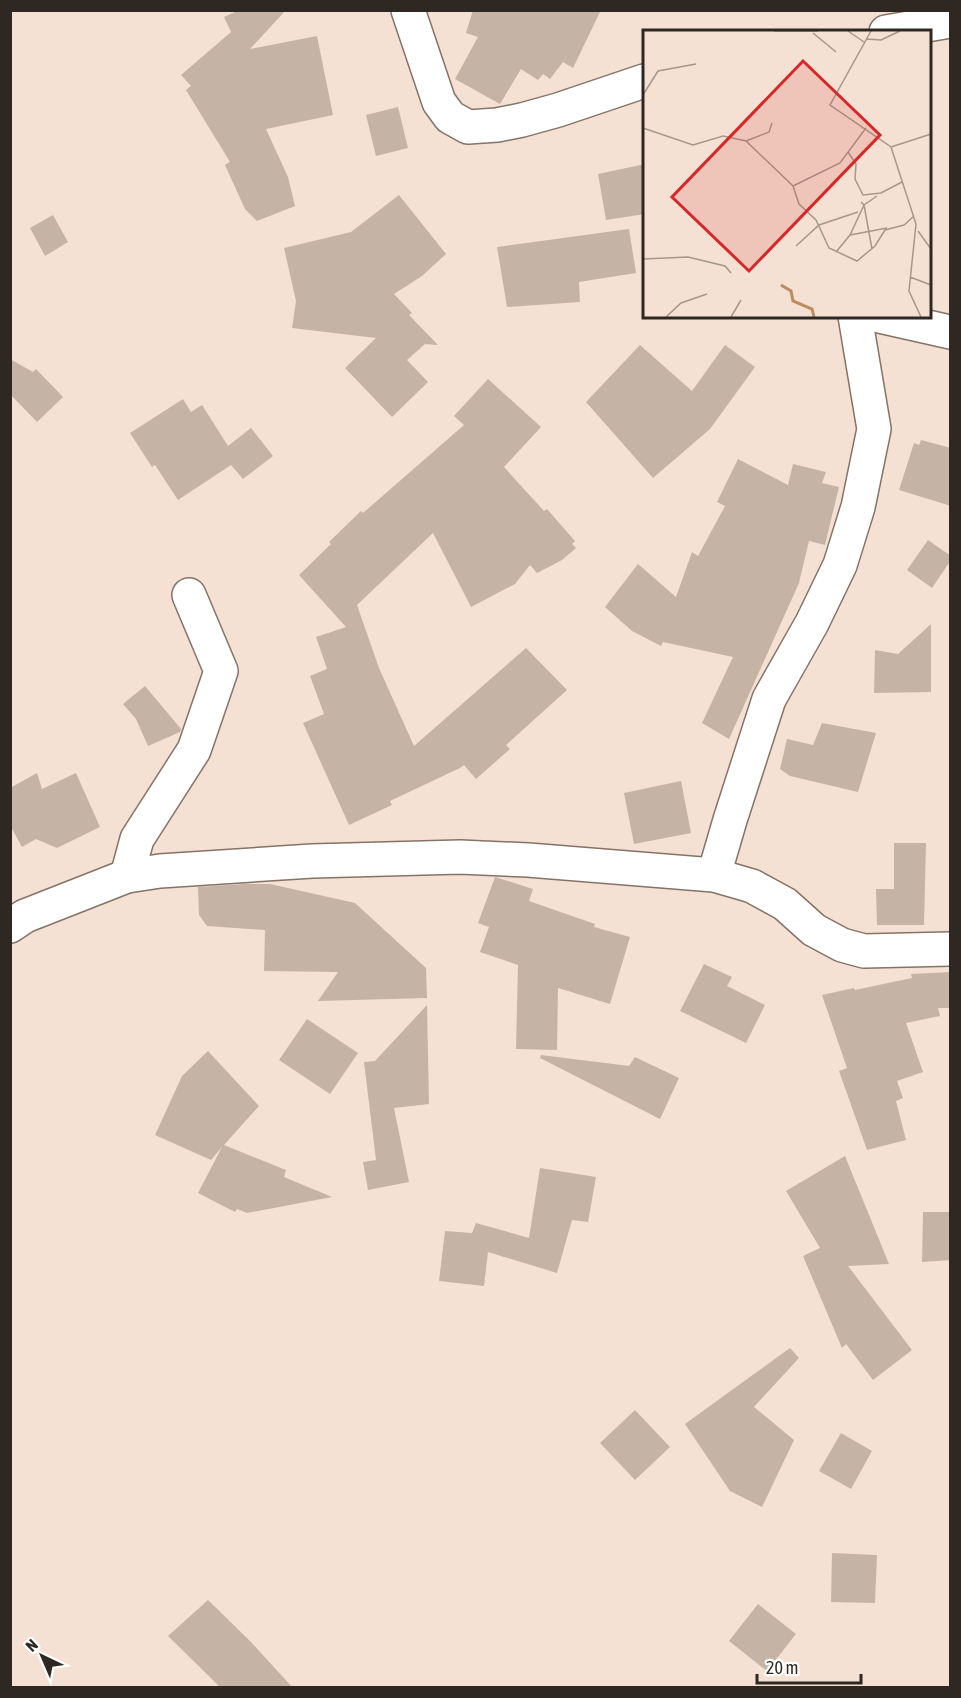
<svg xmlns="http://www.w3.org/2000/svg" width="961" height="1698" viewBox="0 0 961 1698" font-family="'Asap Condensed',sans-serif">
	<rect width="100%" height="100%" fill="#f4e1d3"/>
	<g fill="#c5b4a6">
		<path d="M239,10H286L250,49L317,36L333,115L266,129L288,177L295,206L257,221L245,209L225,165L230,162L186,90L191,86L181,75L231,32L224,17Z"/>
		<path d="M473,10H601L573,68L563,62L550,79L543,74L538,80L521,69L500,104L455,79L478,37L466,33Z"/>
		<path d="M398,107L408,148L376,156L366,115Z"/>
		<path d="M645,164V214L606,220L598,174Z"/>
		<path d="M399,195L446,254L422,276L394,294L412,313L409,315L438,345L425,344L407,360L428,382L392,417L345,368L376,338L292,328L296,301L284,248L351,232Z"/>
		<path d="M53,215L68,242L45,256L30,228Z"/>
		<path d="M629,229L636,273L579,282L580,302L507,307L497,247Z"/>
		<path d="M640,345L692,391L725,345L755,367L710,429L653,478L586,402Z"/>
		<path d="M10,359L33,372L36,369L63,397L37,422L10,394Z"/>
		<path d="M488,379L541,427L504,467L544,511L547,509L575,541L572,544L576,548L562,560L537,573L530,565L515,584L471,607L433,533L357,605L379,668L414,746L526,648L567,690L506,745L510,749L476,779L464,765L460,768L390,801L392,805L349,825L303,723L324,714L310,676L327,669L316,637L346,627L299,575L331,544L329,542L361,511L363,513L464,425L454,416Z"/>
		<path d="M183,399L191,412L202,405L228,446L251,428L273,456L243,479L231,465L178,500L155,465L152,467L130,433Z"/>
		<path d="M921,440L951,448V506L899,490L914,443L919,445Z"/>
		<path d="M738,459L788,485L793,464L826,472L822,483L839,487L825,545L809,541L799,583L729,739L702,723L733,657L663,642L661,646L632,631L605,607L638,564L676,597L692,552L698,556L725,506L717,502Z"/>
		<path d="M928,540L951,556V560L932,588L907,570Z"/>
		<path d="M931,624V692L874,693L875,650L898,654Z"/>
		<path d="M145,686L181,729L180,732L148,746L136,719L123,704Z"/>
		<path d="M822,723L876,733L858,792L790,776L780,769L787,739L813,745Z"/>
		<path d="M37,773L42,789L76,773L100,827L57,848L36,839L22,847L10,825V788Z"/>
		<path d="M681,781L691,833L634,844L624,793Z"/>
		<path d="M894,843H926L924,925H877L876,889H894Z"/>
		<path d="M495,877L533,889L529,901L595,924L594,927L630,937L610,1004L558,988L557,1050L516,1049L518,965L480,952L489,927L478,923Z"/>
		<path d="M244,884H270L355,903L426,968L427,998L318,1001L338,972L264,971L265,930L207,926L199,915L198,887Z"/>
		<path d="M704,964L732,977L727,986L765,1005L746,1043L680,1011Z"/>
		<path d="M951,972V1008H938L940,1016L906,1023L923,1072L897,1081L903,1098L896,1101L906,1140L867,1150L839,1071L847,1068L822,995L854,988L855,990L912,978L911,974Z"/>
		<path d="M427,1005L429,1104L394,1108L409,1182L368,1190L363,1162L376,1160L364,1062L375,1061Z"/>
		<path d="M307,1019L358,1053L330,1094L279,1060Z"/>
		<path d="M208,1051L259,1106L224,1145L286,1170L284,1177L332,1197L247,1213L237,1209L235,1212L198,1193L222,1147L211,1160L155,1135L182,1076Z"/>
		<path d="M541,1055L629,1066L635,1057L679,1078L660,1119L540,1058Z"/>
		<path d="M845,1156L889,1264L848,1266L912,1350L873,1380L846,1344L842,1348L803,1256L820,1248L786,1191Z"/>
		<path d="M540,1168L596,1177L588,1222L572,1220L557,1273L488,1252L484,1286L439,1281L445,1231L472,1233L476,1223L529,1238Z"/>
		<path d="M923,1212H951V1260L922,1262Z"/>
		<path d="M790,1348L799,1358L754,1407L794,1440L762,1507L730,1491L685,1424Z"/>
		<path d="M635,1410L670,1447L635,1480L600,1443Z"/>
		<path d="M841,1433L872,1451L851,1489L819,1471Z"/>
		<path d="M832,1553L877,1555L875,1603L831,1602Z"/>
		<path d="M208,1600L251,1642L293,1688H221L168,1636Z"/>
		<path d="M758,1604L796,1634L767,1671L729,1641Z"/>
	</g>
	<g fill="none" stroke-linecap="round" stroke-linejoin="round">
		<defs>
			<g id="minor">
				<path d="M408,10L439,102L450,117L468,127L497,125L522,120L558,110L644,81"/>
				<path d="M886,32L950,21"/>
				<path d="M879,316L950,332"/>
				<path d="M714,875L730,820L769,699L812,623L840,565L858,507L874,429L855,316"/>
				<path d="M127,876L137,839L194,750L221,671L189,595"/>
				<path d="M10,926L25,916L127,876L160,871L312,861L460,857L528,860L714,875L752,886L785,904L814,930L842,945L864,951L950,949"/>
			</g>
		</defs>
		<use href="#minor" stroke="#847366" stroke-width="36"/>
		<use href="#minor" stroke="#fff" stroke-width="33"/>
	</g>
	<g transform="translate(643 30)">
		<rect width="288" height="288" fill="#f4e1d3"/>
		<path fill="none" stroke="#bf8b61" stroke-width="3" d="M138,255L148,261L150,271L169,279L171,287"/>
		<path fill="none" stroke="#a5978c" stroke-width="1.5" d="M131,1H175M205,1L221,12M228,1L187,75L248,117L273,194L266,261L278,287M170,3L193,22M223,9L238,10L257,1M0,65L15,41L53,34M0,98L50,115L80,106L103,111L150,156L156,174L173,190L186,218L214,231L232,216L242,200L261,195L271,186M103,111L126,102L129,93M248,117L288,104M205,122L213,134L212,149L220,165L238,163L259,152M150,156L197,133L223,98M275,201L288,219M207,205L244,198M153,216L176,195L215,182M229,219L221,175L234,166M193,222L207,205L221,175L218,172M0,229L45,227L82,236L88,243M267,247L288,255M23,287L38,273L64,264M88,287L98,270"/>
		<path fill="#d62828" fill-opacity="0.15" stroke="#d62828" stroke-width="3" d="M160,31L237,105L106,241L29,167Z"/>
		<rect width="288" height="288" fill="none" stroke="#2f2822" stroke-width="3"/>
	</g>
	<rect width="961" height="1698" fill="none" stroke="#2f2822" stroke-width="24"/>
	<g transform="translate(42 1656) rotate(316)" stroke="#ffffff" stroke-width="4.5" paint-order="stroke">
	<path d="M0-4.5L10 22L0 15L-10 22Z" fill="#2f2822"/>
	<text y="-9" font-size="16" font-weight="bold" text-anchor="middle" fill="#2f2822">N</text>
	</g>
	<path d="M757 1674v9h104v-9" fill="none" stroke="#2f2822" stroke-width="3"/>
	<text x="766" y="1674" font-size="18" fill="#2f2822" stroke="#ffffff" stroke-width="4.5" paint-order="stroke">20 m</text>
</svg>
